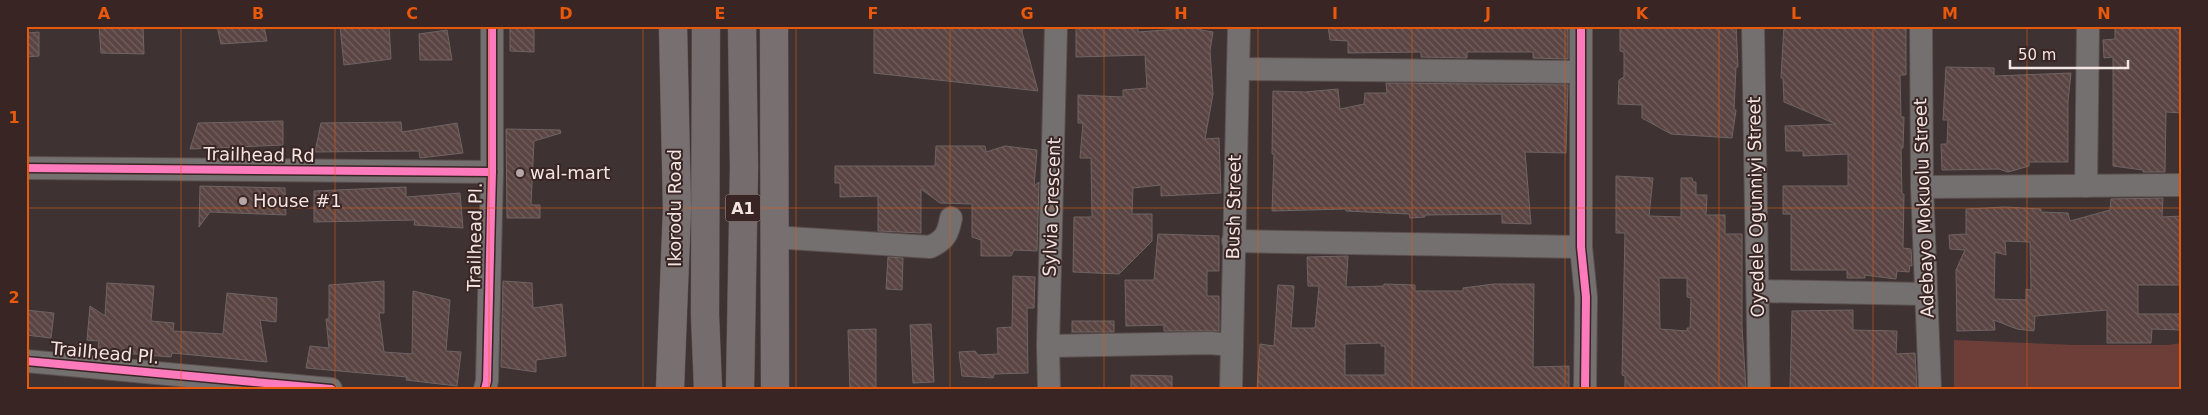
<svg xmlns="http://www.w3.org/2000/svg" width="2208" height="415" viewBox="0 0 2208 415" font-family="'DejaVu Sans',sans-serif">
	<defs>
		<pattern id="building-back-hatch" width="6" height="6" patternUnits="userSpaceOnUse" patternTransform="scale(1.25)"><rect width="6" height="6" fill="#5a4543"/><path d="M-1 5l2 2M0 0l6 6M5-1l2 2" fill="none" stroke="#72605e"/></pattern>
	</defs>
	<rect width="100%" height="100%" fill="#3e3332"/>
	<path fill="#6d3e38" d="M1954,340L2074,345H2168L2182,343V389H1954Z"/>
	<g fill="url(#building-back-hatch)" stroke="#6e6463" fill-rule="evenodd">
		<path d="M99,26H143L144,54L101,53Z"/>
		<path d="M217,26H264L267,41L221,44Z"/>
		<path d="M340,26H389L391,59L344,65Z"/>
		<path d="M510,26H534V52L510,51Z"/>
		<path d="M874,26H1023L1022,32L1038,91L874,73Z"/>
		<path d="M1138,26V32L1179,29V26L1213,32L1210,51L1213,94L1205,139L1219,138L1221,193L1161,196V185L1133,188L1132,214H1152V241L1119,274L1073,272L1074,217H1092L1091,158H1080L1083,123H1078V95L1123,97V90L1147,88L1145,55L1076,57V28Z"/>
		<path d="M1328,26H1568V59L1533,58V52H1467V58L1421,57V52L1348,53V41L1330,40Z"/>
		<path d="M1620,26H1736L1738,67H1736L1734,110H1736L1732,138L1671,134L1642,118V105L1618,104L1619,80L1624,77V52L1620,51Z"/>
		<path d="M1784,26H1906V75H1900L1901,117H1904L1903,148H1901L1902,194H1904L1903,248L1911,249L1912,266L1910,265L1909,272L1897,271L1896,279L1865,275V278H1847V270H1791V214H1783V186H1848V154L1803,156V151H1786L1785,126L1836,124L1784,102L1783,78H1781Z"/>
		<path d="M2115,26H2182V113L2166,112L2165,172H2143V170L2113,166V57L2104,58L2103,40L2115,39Z"/>
		<path d="M447,30L452,60H420L419,34Z"/>
		<path d="M39,32V56L26,57L27,33Z"/>
		<path d="M1946,67L1994,68V76L2071,73L2068,101V162H2029V166L2008,172L1999,169L1942,170L1941,144H1947L1948,120H1943Z"/>
		<path d="M1386,83L1568,85L1566,153L1525,152L1531,224L1502,223V214L1425,215V217L1410,218L1409,214L1346,211V209L1272,211L1274,154H1272L1273,91L1305,92L1338,89L1340,109L1364,104L1365,93H1387Z"/>
		<path d="M283,121V145L190,149L198,123Z"/>
		<path d="M401,122L402,132L457,123L463,153L420,158L419,151L315,152L321,123Z"/>
		<path d="M506,129L560,130L561,133L534,141L531,205H540V218H507Z"/>
		<path d="M936,146H985L986,152L1005,146L1037,150L1034,186L1039,182L1037,251L1014,250L1011,256H981V240L972,237V204L940,203L921,189V233L878,231V196L840,197V183H835V166H935Z"/>
		<path d="M1616,176L1653,178L1649,216L1681,217V178H1692L1693,182H1696V195H1707L1706,215H1725V234H1742V327L1746,389H1625V376L1622,375L1625,233H1616ZM1659,278H1687V297L1691,298L1690,328H1687V331L1660,329Z"/>
		<path d="M200,186L285,188L286,215L210,212L199,227Z"/>
		<path d="M406,187V197L460,193L463,228L414,225L415,220L314,222V191Z"/>
		<path d="M2163,198L2162,217L2182,216V285H2138V314H2182V330L2152,329L2151,343H2107V310L2035,316L2034,331L2017,329L1994,320L1995,330L1957,331L1956,270L1965,250L1950,249L1949,235L1966,234V209L2005,207L2041,209V212L2068,213L2070,221L2110,210L2111,199ZM2005,241L2030,242L2031,290L2026,289V300L1994,299L1995,252L2006,255Z"/>
		<path d="M1158,234L1219,236V271H1207V296H1219V331H1164V325L1126,326L1125,280H1154Z"/>
		<path d="M1348,256L1346,287L1384,286V284L1415,285V291H1463V288L1494,284H1534L1533,367L1569,366V389H1257L1260,344L1274,346L1278,285L1294,286L1291,328H1315L1319,286H1308L1307,257ZM1381,343V346H1385V375H1345V344Z"/>
		<path d="M888,257L903,258L902,290L886,289Z"/>
		<path d="M1013,276L1035,277L1034,308H1027L1028,373L994,374L993,378L962,376L959,352L975,351L978,355L998,354L997,328L1012,327Z"/>
		<path d="M384,281V313H379L384,352L412,354L413,291L450,300L446,351L461,352L457,386L406,380L407,377L306,368L310,346L329,348L326,319H329V285Z"/>
		<path d="M503,281L532,283L533,308L562,304L566,356L536,360V372L501,367Z"/>
		<path d="M107,283L154,286L151,321L174,323L173,331L223,334L227,293L277,298L276,322L260,320L267,362L172,353L171,357L98,351L99,341L87,340L90,306L105,316Z"/>
		<path d="M26,310L54,313L51,338L26,335Z"/>
		<path d="M1853,310V330L1897,331L1896,354L1915,353L1917,389L1790,388L1792,311Z"/>
		<rect x="1072" y="321" width="42" height="11"/>
		<path d="M931,324L934,382L913,383L910,325Z"/>
		<path d="M876,329V389H850L848,330Z"/>
		<path d="M1131,375L1172,376V389H1131Z"/>
	</g>
	<g fill="none" stroke-linecap="round" stroke-linejoin="round">
		<defs>
			<g id="minor">
				<path d="M1581,26V247L1586,297L1585,389"/>
				<path d="M1753,26L1759,389"/>
				<path d="M1921,26L1922,187L1930,389"/>
				<path d="M1238,69L1580,72"/>
				<path d="M26,168L492,172"/>
				<path d="M2086,186L2088,26"/>
				<path d="M1922,187L2182,185"/>
				<path d="M773,237L930,247C945,240 948,234 951,218"/>
				<path d="M1233,241L1581,247"/>
				<path d="M1758,291L1926,294"/>
				<path d="M1048,346L1210,343L1232,345"/>
				<path d="M26,361L331,389"/>
				<path d="M485,389L487,381L492,172V26"/>
				<path d="M1049,389L1048,346L1056,26"/>
				<path d="M1231,389L1239,26"/>
			</g>
			<g id="major">
				<path d="M774,26L775,389"/>
				<path d="M670,389L677,209L673,26"/>
			</g>
			<g id="highway">
				<path d="M706,26L705,315L708,389"/>
				<path d="M740,389L744,168L742,26"/>
			</g>
		</defs>
		<use href="#minor" stroke="#5a504f" stroke-width="24"/>
		<use href="#major" stroke="#5a504f" stroke-width="29"/>
		<use href="#highway" stroke="#5a504f" stroke-width="29"/>
		<use href="#minor" stroke="#757070" stroke-width="22"/>
		<use href="#major" stroke="#787070" stroke-width="28"/>
		<use href="#highway" stroke="#756d6d" stroke-width="28"/>
		<defs>
			<g id="cycleway">
				<path d="M1581,26V247L1586,297L1585,389"/>
				<path d="M26,168L492,172"/>
				<path d="M26,361L331,389"/>
				<path d="M485,389L487,381L492,172V26"/>
			</g>
		</defs>
		<use href="#cycleway" stroke="#392523" stroke-width="11"/>
		<use href="#cycleway" stroke="#fd7abc" stroke-width="8"/>
	</g>
	<path fill="none" stroke="#e8590c" stroke-width="1" stroke-opacity="0.55" d="M181,26V389M335,26V389M489,26V389M643,26V389M796,26V389M950,26V389M1104,26V389M1258,26V389M1412,26V389M1565,26V389M1719,26V389M1873,26V389M2027,26V389M26,208H2182"/>
	<g fill="#b4a7a5" stroke="#392523" stroke-width="2">
		<circle cx="520" cy="173" r="5"/>
		<circle cx="243" cy="201" r="5"/>
	</g>
	<g text-anchor="middle" stroke-width="4" stroke-linejoin="round" paint-order="stroke">
		<rect fill="#392523" stroke="#bbaba9" stroke-width="1" x="725.5" y="194.5" width="35" height="27" rx="4"/>
		<g font-size="16" font-weight="bold" fill="#f3e5e3">
			<text x="743" y="214">A1</text>
		</g>
		<g font-size="18" fill="#f3e5e3" stroke="#392523">
			<text transform="translate(259 155) rotate(1)" y="6">Trailhead Rd</text>
			<text transform="translate(1052 207) rotate(-88)" y="6">Sylvia Crescent</text>
			<text transform="translate(1234 207) rotate(-89)" y="6">Bush Street</text>
			<text transform="translate(1756 207) rotate(-91)" y="6">Oyedele Ogunniyi Street</text>
			<text transform="translate(675 208) rotate(-90)" y="6">Ikorodu Road</text>
			<text transform="translate(1924 208) rotate(-92)" y="6">Adebayo Mokuolu Street</text>
			<text transform="translate(475 237) rotate(-89)" y="6">Trailhead Pl.</text>
			<text transform="translate(105 353) rotate(5)" y="6">Trailhead Pl.</text>
		</g>
		<g font-size="18" fill="#f3e5e3" stroke="#392523" text-anchor="start">
			<text x="530" y="179">wal-mart</text>
			<text x="253" y="207">House #1</text>
		</g>
	</g>
	<rect width="2208" height="415" fill="none" stroke="#392523" stroke-width="55"/>
	<path d="M2010 60v8h118v-8" fill="none" stroke="#f3e5e3" stroke-width="2.5"/>
	<text x="2018" y="60" font-size="15" fill="#f3e5e3" stroke="#392523" stroke-width="4" paint-order="stroke">50 m</text>
	<rect x="28" y="28" width="2152" height="360" fill="none" stroke="#e8590c" stroke-width="2"/>
	<g font-size="16" text-anchor="middle" font-weight="bold" fill="#e8590c">
		<text x="104" y="19">A</text>
		<text x="258" y="19">B</text>
		<text x="412" y="19">C</text>
		<text x="566" y="19">D</text>
		<text x="720" y="19">E</text>
		<text x="873" y="19">F</text>
		<text x="1027" y="19">G</text>
		<text x="1181" y="19">H</text>
		<text x="1335" y="19">I</text>
		<text x="1488" y="19">J</text>
		<text x="1642" y="19">K</text>
		<text x="1796" y="19">L</text>
		<text x="1950" y="19">M</text>
		<text x="2104" y="19">N</text>
		<text x="14" y="123">1</text>
		<text x="14" y="303">2</text>
	</g>
</svg>
